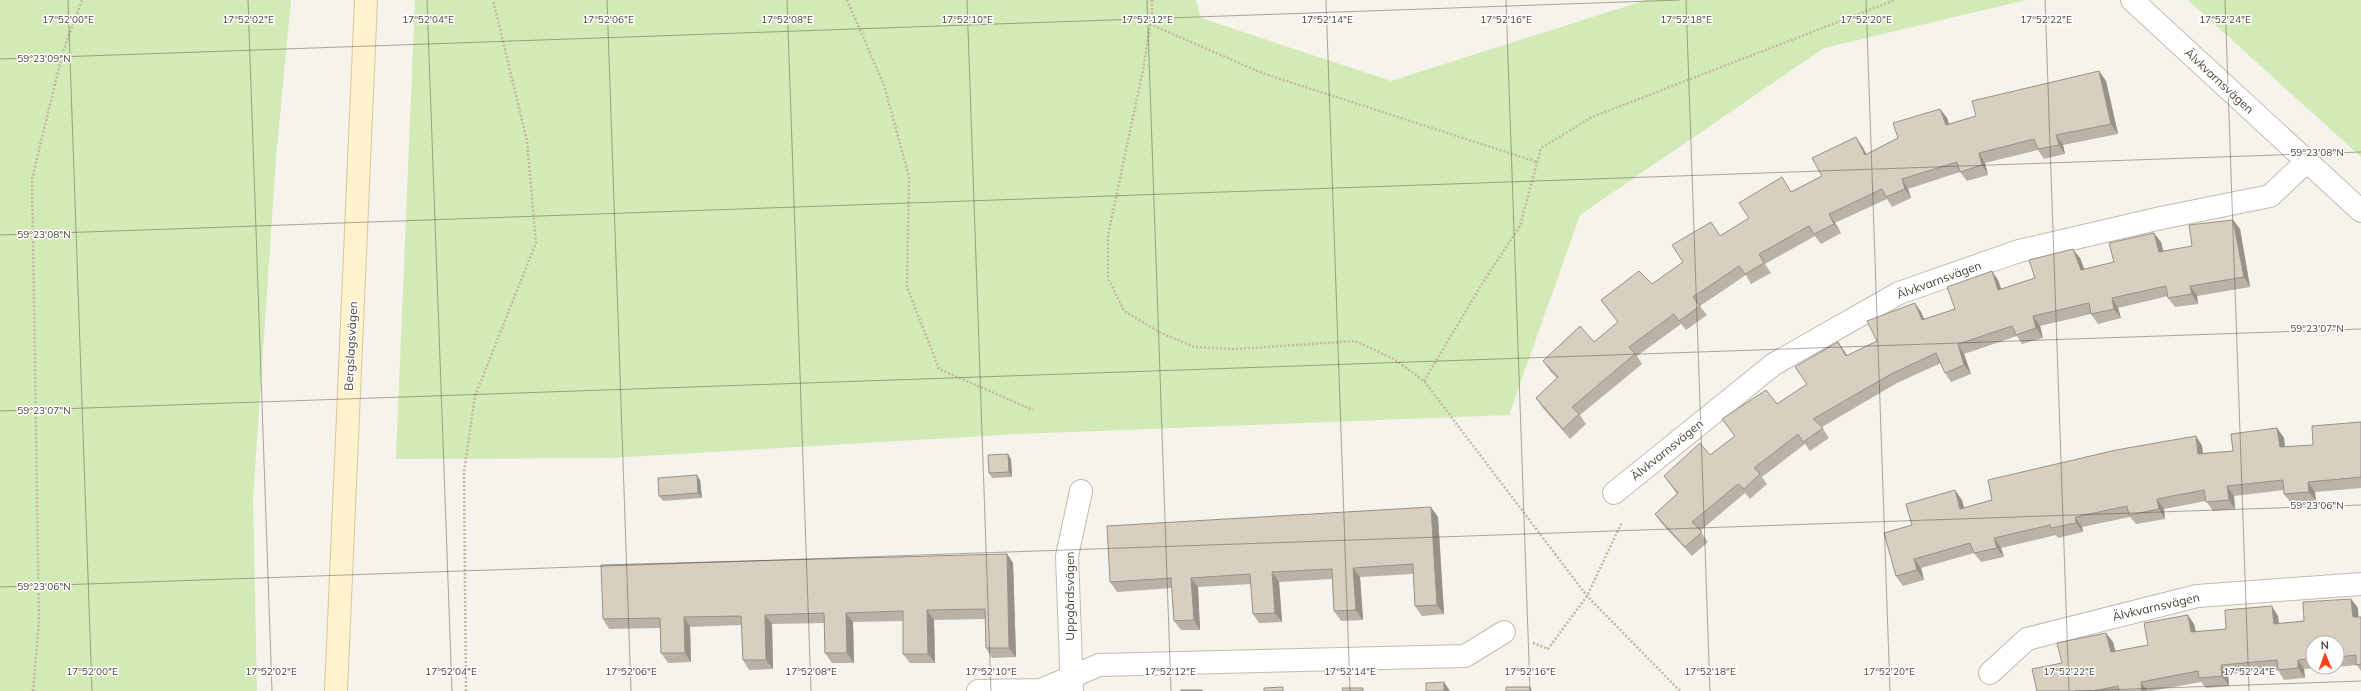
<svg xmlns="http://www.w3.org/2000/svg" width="2361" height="691" viewBox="0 0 2361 691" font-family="Mulish,sans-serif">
	<rect width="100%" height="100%" fill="#f6f3ec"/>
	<g fill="#d2eab5">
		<path d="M0,0H291L276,158L253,499L257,691H0Z"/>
		<path d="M415,0H1196L1201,18L1391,81L1646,0H2026L1824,48L1580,215L1509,415L1019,434L609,458L396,459Z"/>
		<path d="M2188,0H2361V157Z"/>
	</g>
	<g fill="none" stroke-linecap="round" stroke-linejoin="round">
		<defs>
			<g id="street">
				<path d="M2132,0L2361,211"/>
				<path d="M1614,493L1774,364L1899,293L2019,251L2161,218L2270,196L2306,162"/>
				<path d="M1990,673L2027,639L2197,596L2361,584"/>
				<path d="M978,691L1041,690L1099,665L1465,656L1504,632"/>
				<path d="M1072,691L1067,556L1081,491"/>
			</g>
			<path id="secondary" d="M336,691L366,0"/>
		</defs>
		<use href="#street" stroke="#c2bbae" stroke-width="24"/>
		<use href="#secondary" stroke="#d6c79b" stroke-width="24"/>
		<g stroke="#c4b79f" stroke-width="2.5" stroke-dasharray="2 2" stroke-linecap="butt">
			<path d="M847,0L884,85L909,177L907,287L939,369L1033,410"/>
			<path d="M1152,0V13L1143,70L1108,235V278L1124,311L1159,332L1194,347L1236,349L1355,341L1394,359L1424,381L1587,596L1680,691"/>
			<path d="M1150,24L1262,73L1537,162"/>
			<path d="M1424,381L1485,279L1520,226L1541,148L1592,117L1895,0"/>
			<path d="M1533,643L1548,649L1587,596L1622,522"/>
			<path d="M33,691L39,622L32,179L63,51L82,0"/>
			<path d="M466,691L464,472L475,396L536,243L527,141L493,0"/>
		</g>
		<use href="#street" stroke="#fff" stroke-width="22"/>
		<use href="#secondary" stroke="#fff3cd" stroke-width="22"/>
	</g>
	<g fill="#bab2a6">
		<path d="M2099,71L2106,81L2118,134L2063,145L2065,154L2044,159L2038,150L1985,163L1988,175L1967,181L1960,172L1908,189L1911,198L1892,207L1887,199L1835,223L1841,233L1821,244L1815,236L1765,264L1771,273L1751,284L1746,275L1700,306L1707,315L1686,330L1681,324L1637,356L1642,364L1580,415L1586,424L1570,439L1542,407L1536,398L1557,378L1550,371L1543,361L1594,342L1618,322L1601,300L1652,284L1720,236L1749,218L1782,177L1791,192L1822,176L1862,146L1866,154L1898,138L1940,109L1947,118L1949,124L1976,116Z"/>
		<path d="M2233,220L2240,229L2250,287L2197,296L2198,304L2175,307L2168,298V296L2118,308L2121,318L2098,324L2091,314L2040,326L2043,338L2022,344L2017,336L1964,354L1971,374L1951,382L1945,373L1941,363L1897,383L1822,427L1829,438L1810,451L1805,444L1762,477L1767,484L1750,499L1745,493L1700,531L1708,542L1692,556L1662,524L1655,514L1677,494L1664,476L1710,455L1735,436L1722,419L1777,404L1807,384L1838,342L1847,356L1877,341L1915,303L1921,312L1924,319L1955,309L1998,280L2001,289L2035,278L2080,258L2084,269L2114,262L2161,242L2163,251L2192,246Z"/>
		<path d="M2361,422V488L2315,492L2316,501L2291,503L2284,494V490L2234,496L2235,509L2213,511L2206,501L2164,509L2165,519L2136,524L2130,517L2082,527L2083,532L2058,538L2056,535L2001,548L2004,557L1981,562L1974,553L1921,568L1924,580L1903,586L1896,576L1912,525L1962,500L1964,508L2196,436L2202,446L2203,453L2233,451L2277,428L2284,438L2285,447L2313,445Z"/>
		<path d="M1008,454L1011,459L1012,477L992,478L989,473Z"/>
		<path d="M700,480L702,498L663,501L659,496Z"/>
		<path d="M1438,517L1444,614L1422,616L1415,606L1413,574L1360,577L1363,620L1341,621L1334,611L1332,579L1279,582L1282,622L1259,623L1253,614L1251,584L1198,587L1200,630H1181L1174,621L1172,588L1117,592L1110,582Z"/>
		<path d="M1007,554L1013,563L1016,657L992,658L986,648L985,619L934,620L935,663H910L903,654V621L853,622L854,663H832L825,653L824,623L772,624L773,669L749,670L743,660L742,625L690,627L691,662L668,663L661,653L660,628L609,629L603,619Z"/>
		<path d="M2351,599L2358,608V617H2361V671L2357,665L2337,667V643H2313V667H2332L2304,669L2305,678L2284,680L2278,670L2228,674L2229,686L2206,688L2201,682L2151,691H2037L2113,642L2115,651L2148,645L2194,624L2196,632L2226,629L2278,616L2279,624L2304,621Z"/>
	</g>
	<g fill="#979187">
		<path d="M2099,71L2106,81L2118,134L2111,124Z"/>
		<path d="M1940,109L1947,118L1952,134L1946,125Z"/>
		<path d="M2056,135L2063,145L2065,154L2059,145Z"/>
		<path d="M1856,137L1862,146L1872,164L1865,155Z"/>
		<path d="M1979,153L1985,163L1988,175L1982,165Z"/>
		<path d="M1902,179L1908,189L1911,198L1905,189Z"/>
		<path d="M1829,214L1835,223L1841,233L1834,224Z"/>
		<path d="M2233,220L2240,229L2250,287L2244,277Z"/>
		<path d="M2154,233L2161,242L2166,262L2159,252Z"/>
		<path d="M2073,249L2080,258L2088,279L2081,270Z"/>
		<path d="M1992,271L1998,280L2005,299L1998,290Z"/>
		<path d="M2190,286L2197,296L2198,304L2192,294Z"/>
		<path d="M2112,298L2118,308L2121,318L2114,309Z"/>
		<path d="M1915,303L1921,312L1929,330L1922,320Z"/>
		<path d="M2033,316L2040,326L2043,338L2036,328Z"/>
		<path d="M1838,342L1845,352L1853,366L1846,356Z"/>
		<path d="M1958,344L1964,354L1971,374L1964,365Z"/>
		<path d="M2277,428L2284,438L2286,457L2280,447Z"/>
		<path d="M2196,436L2202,446L2204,463L2198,454Z"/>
		<path d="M1008,454L1011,459L1012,477L1009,472Z"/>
		<path d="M697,475L700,480L702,498L698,493Z"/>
		<path d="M2308,482L2315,492L2316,501L2309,492Z"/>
		<path d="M2227,486L2234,496L2235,509L2229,500Z"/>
		<path d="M1955,490L1962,500L1967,519L1960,509Z"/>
		<path d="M2157,499L2164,509L2165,519L2159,509Z"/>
		<path d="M1431,507L1438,517L1444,614L1437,605Z"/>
		<path d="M2075,517L2082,527L2083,532L2076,523Z"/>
		<path d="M1994,538L2001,548L2004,557L1997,548Z"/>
		<path d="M1007,554L1013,563L1016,657L1009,648Z"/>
		<path d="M1914,559L1921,568L1924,580L1917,570Z"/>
		<path d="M1353,568L1360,577L1363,620L1356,610Z"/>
		<path d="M1272,572L1279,582L1282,622L1275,613Z"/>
		<path d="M1191,578L1198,587L1200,630L1194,620Z"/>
		<path d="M2351,599L2358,608L2359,627L2353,617Z"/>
		<path d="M2272,606L2278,616L2280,634L2274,624Z"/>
		<path d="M927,610L934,620L935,663L928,654Z"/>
		<path d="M846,613L853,622L854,663L847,653Z"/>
		<path d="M765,615L772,624L773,669L766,660Z"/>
		<path d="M2188,615L2194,624L2198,642L2191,632Z"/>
		<path d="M684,617L690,627L691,662L685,653Z"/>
		<path d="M2106,633L2113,642L2118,661L2111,652Z"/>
		<path d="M2298,660L2304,669L2305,678L2298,668Z"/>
		<path d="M2221,665L2228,674L2229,686L2222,676Z"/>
		<path d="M1444,682L1450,691H1444Z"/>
		<path d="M2141,682L2147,691H2142Z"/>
	</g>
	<g fill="#d8cfc1" stroke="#979187">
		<path d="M2099,71L2111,124L2056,135L2059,145L2038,149L2034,139L1979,153L1982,165L1960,172L1957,162L1902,179L1905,189L1886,197L1882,189L1829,214L1834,224L1814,234L1809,226L1759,254L1764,263L1745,274L1739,266L1693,297L1700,306L1679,321L1674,314L1629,347L1635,354L1572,407L1579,414L1563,429L1536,398L1558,377L1543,361L1580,326L1594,342L1618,322L1601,300L1639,271L1652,284L1683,262L1672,245L1711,222L1720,236L1749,218L1739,203L1782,177L1791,192L1822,176L1812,158L1856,137L1865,155L1898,138L1893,123L1940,109L1946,125L1976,116L1972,101Z"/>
		<path d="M2233,220L2244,277L2190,286L2192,294L2168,298L2166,286L2112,298L2114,309L2091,314L2089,303L2033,316L2036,328L2016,335L2012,326L1958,344L1964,365L1945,373L1936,353L1891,374L1813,419L1823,428L1803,442L1798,434L1754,468L1760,474L1744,489L1738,484L1692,522L1702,532L1685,547L1655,514L1678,493L1664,476L1700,443L1710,455L1735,436L1722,419L1766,390L1777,404L1807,384L1795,367L1838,342L1846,356L1877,341L1867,321L1915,303L1922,320L1955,309L1947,287L1992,271L1998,290L2035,278L2029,260L2073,249L2081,270L2114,262L2109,243L2154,233L2159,252L2192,246L2189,225Z"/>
		<path d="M2361,422V477L2308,482L2309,492L2284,494L2283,480L2227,486L2229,500L2206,502L2204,490L2157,499L2159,509L2129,515L2127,506L2075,517L2076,523L2051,528L2050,525L1994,538L1997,548L1974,553L1970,543L1914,559L1917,570L1896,576L1884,533L1912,525L1906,504L1955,490L1960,509L1992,500L1988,480L2116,450L2196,436L2198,454L2233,451L2231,434L2277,428L2280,447L2313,445L2312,426Z"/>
		<path d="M1008,454L1009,472L989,473L988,455Z"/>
		<path d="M697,475L698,493L659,496L658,478Z"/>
		<path d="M1431,507L1437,605L1415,606L1413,564L1353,568L1356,610L1334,611L1332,569L1272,572L1275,613L1253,614L1250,574L1191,578L1194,620L1174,621L1171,578L1110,582L1107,526Z"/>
		<path d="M1007,554L1009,648H986L985,609L927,610L928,654H903V611L846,613L847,653H825L824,613L765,615L766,660H743L741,616L684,617L685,653H661L660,618L603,619L601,565Z"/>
		<path d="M2351,599L2353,617H2361V664L2356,665V655L2337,657V643H2313V658L2298,660V668L2278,670L2277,660L2221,665L2222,676L2199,678L2198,671L2141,682L2142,691H2119L2118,686L2094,691H2037L2032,669L2062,663L2057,643L2106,633L2111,652L2148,645L2144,623L2188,615L2191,632L2226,629L2225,610L2272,606L2274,624L2304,621L2303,602Z"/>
		<path d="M1444,682V691H1426V683Z"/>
		<path d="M1283,687V691H1264V688Z"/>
		<path d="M1506,687H1530L1531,691H1506Z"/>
		<path d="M1342,688H1363V691H1343Z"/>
		<rect x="1181" y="690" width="21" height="1"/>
	</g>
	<path fill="none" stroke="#4b4439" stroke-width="1" stroke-opacity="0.45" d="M68,0L92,691M248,0L272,691M427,0L452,691M607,0L631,691M787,0L811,691M967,0L991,691M1147,0L1171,691M1326,0L1350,691M1506,0L1530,691M1686,0L1710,691M1866,0L1890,691M2045,0L2069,691M2225,0L2249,691M0,59L1680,0M0,235L2361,152M0,411L2361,329M0,587L2361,505M2075,691L2361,681"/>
	<g text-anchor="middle" stroke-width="3" stroke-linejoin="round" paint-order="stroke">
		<g font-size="12" fill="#4b4439" stroke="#fff">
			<text transform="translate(2219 81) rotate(43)" y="4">Älvkvarnsvägen</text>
			<text transform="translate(1939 280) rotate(-20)" y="4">Älvkvarnsvägen</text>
			<text transform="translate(351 346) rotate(-87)" y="4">Bergslagsvägen</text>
			<text transform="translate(1667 450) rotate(-39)" y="4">Älvkvarnsvägen</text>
			<text transform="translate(1070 596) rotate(-90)" y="4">Uppgårdsvägen</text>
			<text transform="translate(2156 607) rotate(-13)" y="4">Älvkvarnsvägen</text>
		</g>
	</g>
	<g font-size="10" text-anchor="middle" fill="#4b4439" stroke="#fff" stroke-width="3" stroke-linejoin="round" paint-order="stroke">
		<text x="68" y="23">17°52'00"E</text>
		<text x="248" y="23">17°52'02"E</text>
		<text x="428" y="23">17°52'04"E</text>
		<text x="608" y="23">17°52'06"E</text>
		<text x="787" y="23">17°52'08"E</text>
		<text x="967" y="23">17°52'10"E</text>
		<text x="1147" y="23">17°52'12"E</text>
		<text x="1327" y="23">17°52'14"E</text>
		<text x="1506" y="23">17°52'16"E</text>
		<text x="1686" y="23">17°52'18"E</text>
		<text x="1866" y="23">17°52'20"E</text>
		<text x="2046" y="23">17°52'22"E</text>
		<text x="2225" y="23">17°52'24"E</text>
		<text x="44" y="62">59°23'09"N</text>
		<text x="2317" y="156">59°23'08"N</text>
		<text x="44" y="238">59°23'08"N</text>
		<text x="2317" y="332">59°23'07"N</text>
		<text x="44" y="414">59°23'07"N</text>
		<text x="2317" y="509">59°23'06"N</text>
		<text x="44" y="590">59°23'06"N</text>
		<text x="92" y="675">17°52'00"E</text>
		<text x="271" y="675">17°52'02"E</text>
		<text x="451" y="675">17°52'04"E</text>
		<text x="631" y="675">17°52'06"E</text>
		<text x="811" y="675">17°52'08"E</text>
		<text x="991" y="675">17°52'10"E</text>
		<text x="1170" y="675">17°52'12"E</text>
		<text x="1350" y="675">17°52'14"E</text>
		<text x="1530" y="675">17°52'16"E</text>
		<text x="1710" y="675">17°52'18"E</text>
		<text x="1889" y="675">17°52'20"E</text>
		<text x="2069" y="675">17°52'22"E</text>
		<text x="2249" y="675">17°52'24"E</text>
	</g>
	<g transform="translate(2325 655) rotate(358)"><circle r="19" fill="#ffffff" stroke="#b7b4b0"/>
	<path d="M0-3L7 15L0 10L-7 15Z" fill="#fc3f1d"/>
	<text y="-6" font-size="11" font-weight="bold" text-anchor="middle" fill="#4b4439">N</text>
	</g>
</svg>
